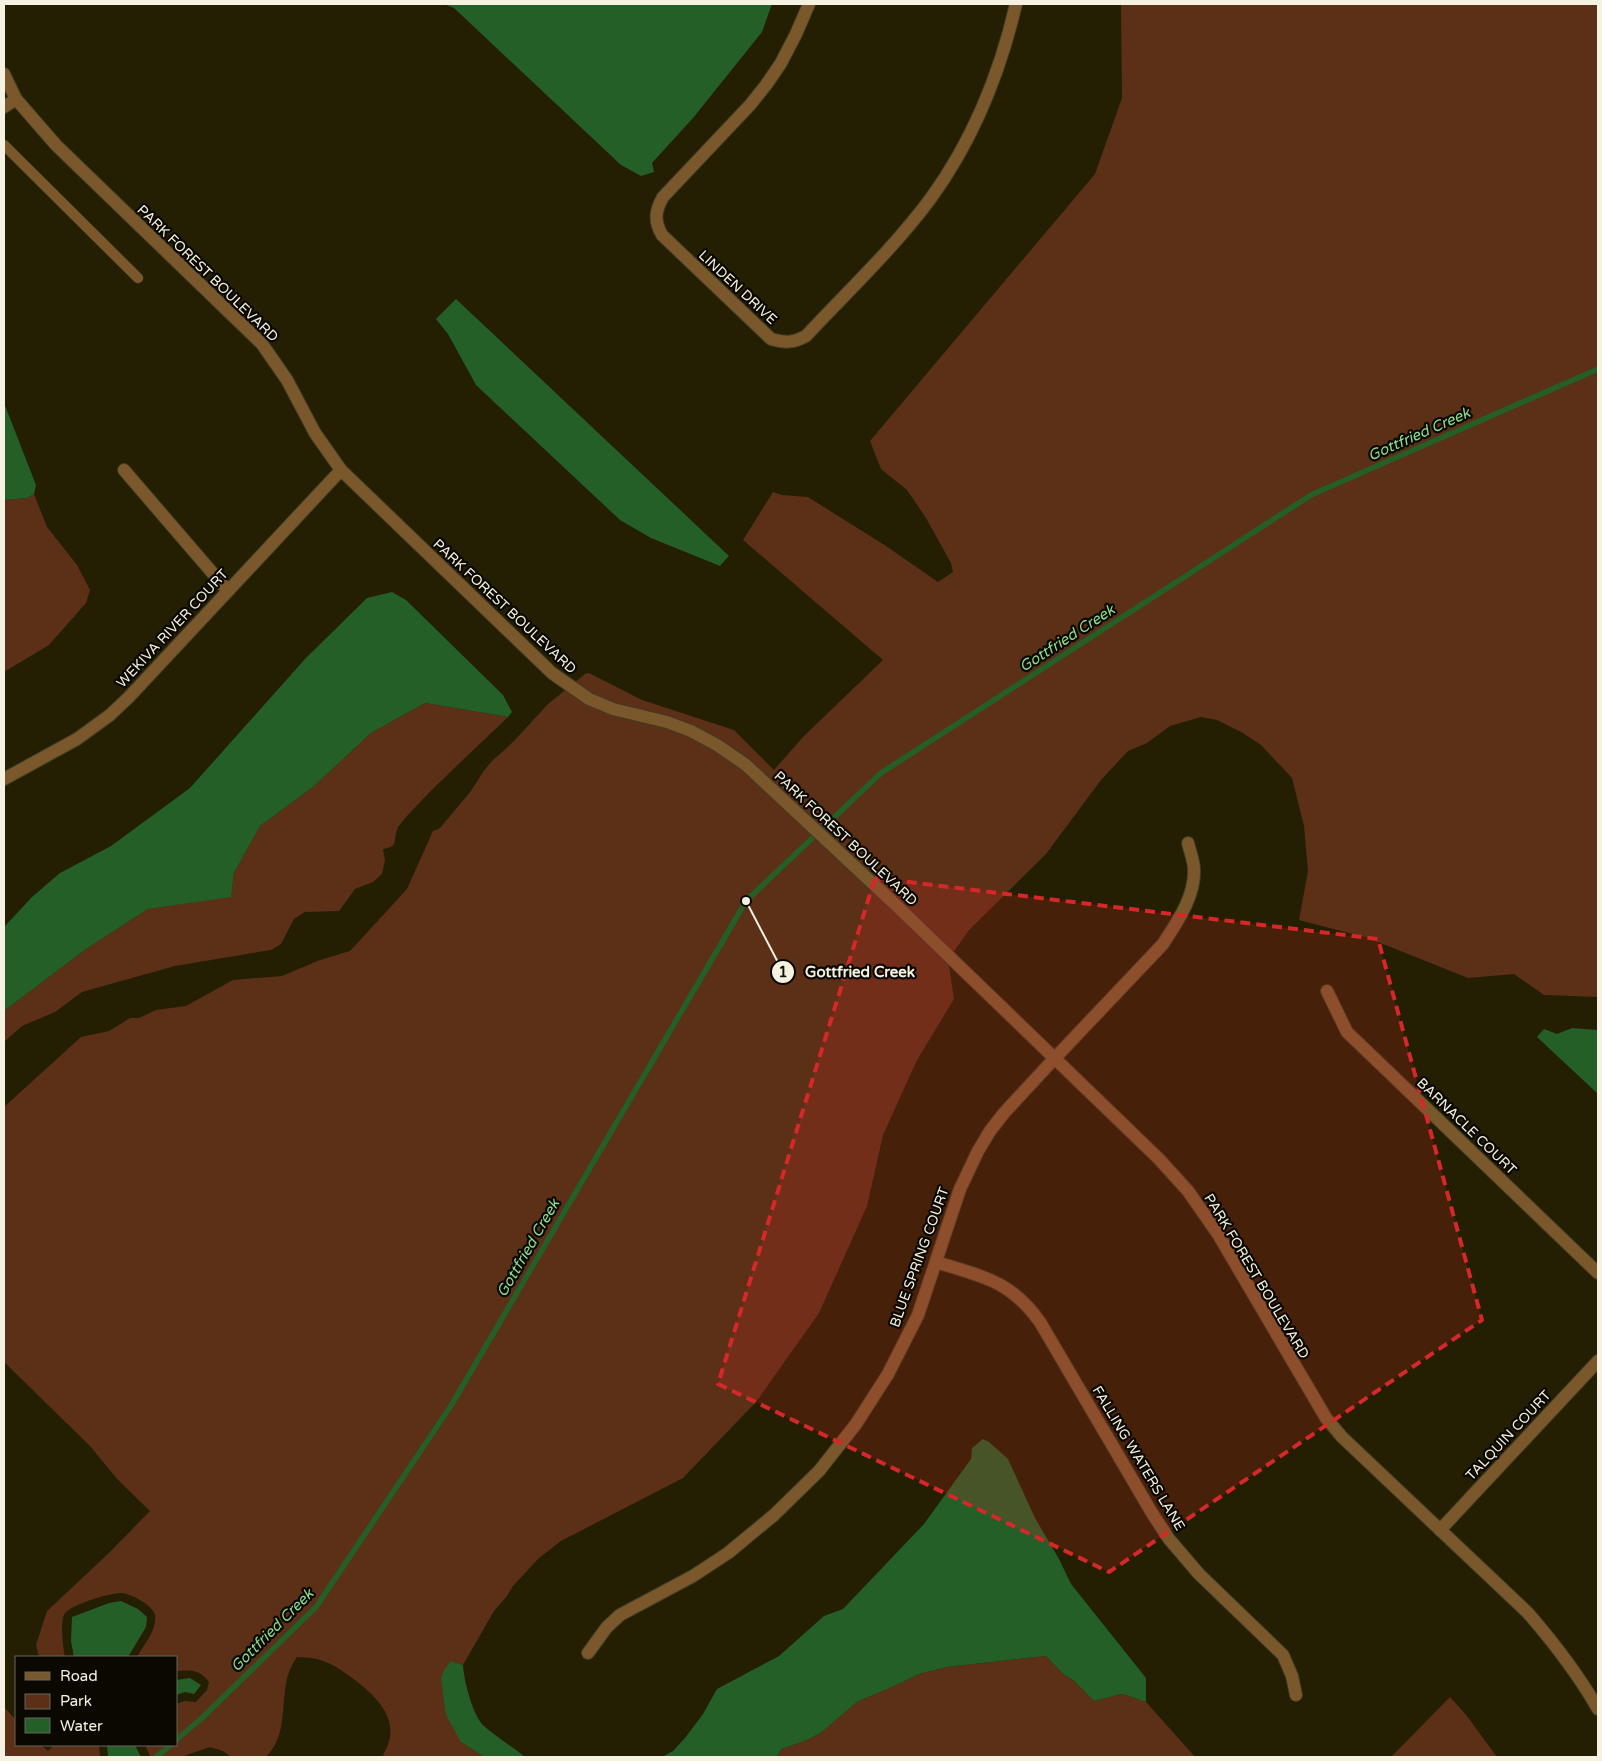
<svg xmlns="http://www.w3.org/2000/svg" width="1602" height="1761" viewBox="0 0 1602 1761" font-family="'Varela Round',sans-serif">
	<rect width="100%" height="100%" fill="#241e03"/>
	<g fill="#5b3017">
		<path d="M1121,4H1598V997L1544,995L1514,974L1468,978L1368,938L1299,920L1308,871L1304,826L1292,778L1261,745L1243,733L1217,720L1201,717L1170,726L1147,743L1128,751L1101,780L1046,854L969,930L948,960L954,999L917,1060L883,1135L867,1206L819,1313L756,1402L683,1478L561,1541L539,1558L513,1586L507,1596L494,1611L463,1665L451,1661L461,1742L484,1757H386L383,1755C402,1724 381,1700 356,1681C344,1672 334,1664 320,1660C313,1657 304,1658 297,1657C274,1688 294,1729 266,1757H231L223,1751L210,1747L181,1757L150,1756L145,1745H176V1704L185,1701L196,1702L207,1690L209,1682C200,1669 190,1670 176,1671V1657H137C144,1644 157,1631 155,1615C154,1606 130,1593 121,1593C110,1593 68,1605 64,1615C60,1624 63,1647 65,1657H39L36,1645L47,1611L110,1552L150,1511L118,1480L90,1446L4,1362V1107L81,1037L109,1031L130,1018H139L156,1010L186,1006L233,980L282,976L320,960L350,951L407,889L433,831L440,828L471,791L483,772L491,762L514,741L548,704L585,674L589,673L642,700L734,730L774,770L804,736L883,660L743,540L773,492L782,495L808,497L886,546L938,582L953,572L951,563L926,518L907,490L881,469L870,441L1095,174L1122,98Z"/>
		<path d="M34,494L47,527L77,565L90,590L86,603L49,645L4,672V500L27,498Z"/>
		<path d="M425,703L508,717C474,750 438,782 406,817C403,821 398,826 397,830C393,840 399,847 383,849L385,860L382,874L373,882L355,889L339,911L305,912L294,919L281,944L271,950L175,966L82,992L55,1012L22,1026L4,1042V1011L86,949L148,909L231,896L234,873L260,826L313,787L371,733Z"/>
		<path d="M1046,1656L1063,1674L1073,1680L1094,1701L1122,1694L1146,1702L1195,1757H776L782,1749L807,1740L822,1732L857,1702L901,1683L919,1674L947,1667Z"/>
		<path d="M1450,1697L1467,1716L1497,1757H1391Z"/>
		<path d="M4,1707L16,1720V1745H41L48,1751L54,1745H99L100,1757H4Z"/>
	</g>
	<g fill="#245f27">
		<path d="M444,4H772L762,32L693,118L652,163L654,172L641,176L621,165L454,8Z"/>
		<path d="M456,299L729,556L720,566L651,538L620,520L476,385L448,334L436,319Z"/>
		<path d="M4,403L36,485L34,494L27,498L4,500Z"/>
		<path d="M392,592L406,600L503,695L512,712L508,717L425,703L371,733L313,787L260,826L234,873L231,897L148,909L86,949L4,1011V927L32,897L60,873L111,846L190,788L305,659L367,598Z"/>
		<path d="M1572,1028L1598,1030V1094L1537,1037L1544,1029L1557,1034Z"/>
		<path d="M983,1439L989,1442L1008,1459L1035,1518L1059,1559L1071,1584L1146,1678V1702L1122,1694L1094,1701L1073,1680L1063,1674L1046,1656L947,1667L919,1674L901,1683L857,1702L822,1732L807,1740L782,1749L776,1757H662L673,1751L685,1738L703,1714L717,1689L779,1656L824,1616L843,1609L924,1524L971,1459L972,1448Z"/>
		<path d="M121,1601L138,1609L147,1617L146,1627L128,1657H74L71,1641L72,1617L109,1603Z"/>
		<path d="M451,1661L463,1665C464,1681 472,1712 482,1724C493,1735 513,1747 525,1757H484L461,1742L446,1715L441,1679L444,1670Z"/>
		<path d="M190,1678L201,1685L194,1694L185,1692L176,1695V1680Z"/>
		<path d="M107,1745H135L141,1757H108Z"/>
	</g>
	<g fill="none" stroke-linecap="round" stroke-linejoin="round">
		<g stroke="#245f27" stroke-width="5.5">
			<path d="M176,1740L202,1718L316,1607L452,1404L746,901L881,773L1311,495L1598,369"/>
			<path d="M156,1757L171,1745"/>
		</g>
		<defs>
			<path id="service" d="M4,145L138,278"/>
			<g id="minor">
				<path d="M809,4L796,34L781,63L766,85L750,105L663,197C655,211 654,221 662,235L771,339C785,343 793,343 806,336C848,291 894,248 931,198C973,140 1000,73 1016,4"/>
				<path d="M4,74L16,99L56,145L262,344L287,380L315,433L341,470L552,673L589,699L613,709L667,722L691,731L717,745L746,765L898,907L1159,1159L1188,1191L1218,1234L1326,1418L1342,1437L1528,1613C1554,1643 1578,1674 1598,1709"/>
				<path d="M4,107L16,99"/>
				<path d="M124,470L228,591"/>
				<path d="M4,779L77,739L110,715L129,697L341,470"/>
				<path d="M1327,991L1347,1032L1598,1273"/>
				<path d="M936,1262C983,1277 1010,1280 1040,1322L1152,1513L1169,1539L1199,1574L1283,1655L1292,1676L1296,1695"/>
				<path d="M1440,1530L1598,1361"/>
				<path d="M588,1653L607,1627L620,1615L693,1576L728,1553L774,1515L819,1471L856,1424L888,1374L918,1315L960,1189L978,1151L990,1131L1004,1113L1054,1059L1163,944C1177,922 1195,897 1194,870C1194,861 1190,852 1188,843"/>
			</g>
		</defs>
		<use href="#service" stroke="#413c22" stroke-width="11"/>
		<use href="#minor" stroke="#413c22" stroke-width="14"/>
		<use href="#service" stroke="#7a582c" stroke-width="10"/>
		<use href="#minor" stroke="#7a582c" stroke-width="12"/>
	</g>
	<path fill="#d62828" fill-opacity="0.2" stroke="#d62828" stroke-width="4" stroke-dasharray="10 6" stroke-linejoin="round" d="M875,878L1378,939L1482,1320L1109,1572L718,1384Z"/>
	<g text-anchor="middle" stroke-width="4.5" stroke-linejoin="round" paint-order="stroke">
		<g font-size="14" fill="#f6f2e2" stroke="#0b0801">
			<text transform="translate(208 273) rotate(44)" y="5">PARK FOREST BOULEVARD</text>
			<text transform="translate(738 287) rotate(43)" y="5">LINDEN DRIVE</text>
			<text transform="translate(505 606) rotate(43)" y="5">PARK FOREST BOULEVARD</text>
			<text transform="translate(172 628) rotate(-47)" y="5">WEKIVA RIVER COURT</text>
			<text transform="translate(846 838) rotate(43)" y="5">PARK FOREST BOULEVARD</text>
			<text transform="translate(1467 1126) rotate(44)" y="5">BARNACLE COURT</text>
			<text transform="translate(919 1257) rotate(-70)" y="5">BLUE SPRING COURT</text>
			<text transform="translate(1257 1276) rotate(59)" y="5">PARK FOREST BOULEVARD</text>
			<text transform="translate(1508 1435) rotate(-47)" y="5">TALQUIN COURT</text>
			<text transform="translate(1139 1458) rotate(59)" y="5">FALLING WATERS LANE</text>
		</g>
		<g font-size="15" font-style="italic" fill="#8dde8d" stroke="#0b0801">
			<text transform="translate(1419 434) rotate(-24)" y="5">Gottfried Creek</text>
			<text transform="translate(1067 638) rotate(-33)" y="5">Gottfried Creek</text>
			<text transform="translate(528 1248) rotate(-60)" y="5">Gottfried Creek</text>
			<text transform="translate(272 1630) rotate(-45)" y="5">Gottfried Creek</text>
		</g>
	</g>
	<path fill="none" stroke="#f6f2e2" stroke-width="2" d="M746 901L783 972"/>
	<g fill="#f6f2e2" stroke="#0b0801" stroke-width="2">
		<circle cx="746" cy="901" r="5"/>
		<circle cx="783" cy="972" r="12"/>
	</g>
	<g font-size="15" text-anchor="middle" font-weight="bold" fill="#111">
		<text x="783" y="977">1</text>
	</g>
	<g font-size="15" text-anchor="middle" font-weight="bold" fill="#f6f2e2" stroke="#0b0801" stroke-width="4.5" stroke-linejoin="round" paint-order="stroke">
		<text x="860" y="977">Gottfried Creek</text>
	</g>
	<rect width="1602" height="1761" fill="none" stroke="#f6f2e2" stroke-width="10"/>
	<rect x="15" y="1656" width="162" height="90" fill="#0b0801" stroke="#69665b"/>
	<rect x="25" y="1672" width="25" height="8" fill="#7a582c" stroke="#69665b"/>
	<text x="60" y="1681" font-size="15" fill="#f6f2e2">Road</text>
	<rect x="25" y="1694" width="25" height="15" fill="#5b3017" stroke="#69665b"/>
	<text x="60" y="1706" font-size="15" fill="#f6f2e2">Park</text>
	<rect x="25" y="1718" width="25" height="15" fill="#245f27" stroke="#69665b"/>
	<text x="60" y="1731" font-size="15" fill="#f6f2e2">Water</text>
</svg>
